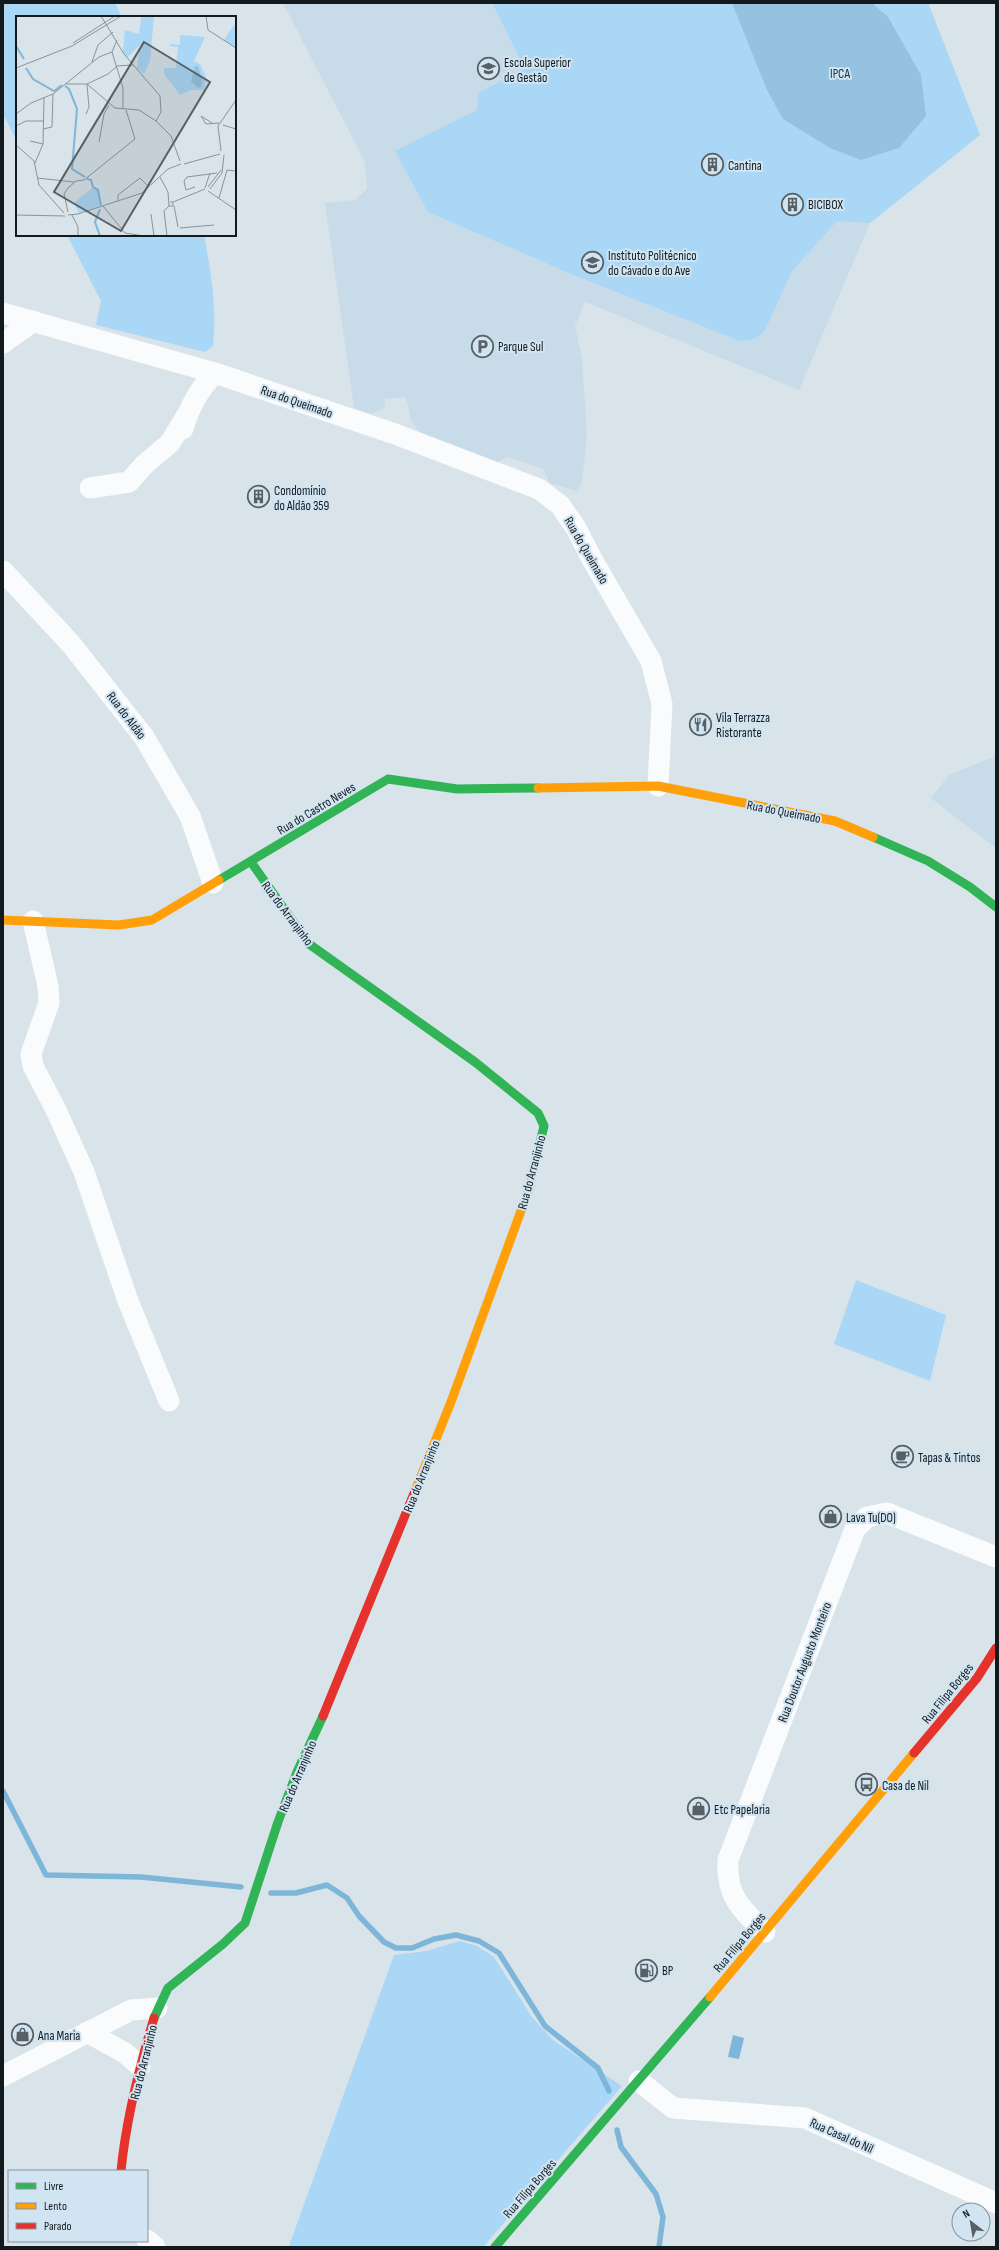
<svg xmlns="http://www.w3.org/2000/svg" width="999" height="2250" viewBox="0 0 999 2250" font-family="'Sofia Sans Condensed',sans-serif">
	<rect width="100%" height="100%" fill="#d9e3ea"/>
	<g fill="#c8dbe8">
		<path d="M283,3H928L980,135L870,223L799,390L585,302L575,326L582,359L587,434L582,482L576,491L550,483L543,469L507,457L495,463L425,441L427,435L419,432L411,421L406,397L385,399V405L382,409L371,414L354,408L325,203L355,200L367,189L365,162Z"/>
		<path d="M996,756V848L931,798L949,775Z"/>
	</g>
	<g fill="#aad7f5">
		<path d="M3,3H115L122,17H17V141L3,114Z"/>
		<path d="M492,3H928L980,135L870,223L837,221L792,271L765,330C758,338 751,341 740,341L569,273L428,212L395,151L477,110L478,93L525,69Z"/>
		<path d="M67,235H204C211,272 217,308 213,346L205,352L96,325L101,301Z"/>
		<path d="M856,1280L946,1315L930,1381L834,1344Z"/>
		<path d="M460,1941L477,1946L494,1957L532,2017L553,2040L622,2086L483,2247H291L289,2246L394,1955L426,1951Z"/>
	</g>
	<path fill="#94c2df" d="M732,3H872L888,17L921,75L926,116L899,148L861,160L830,148L783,119L767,90Z"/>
	<path fill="#7db6d8" d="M733,2035L744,2038L739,2059L728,2057Z"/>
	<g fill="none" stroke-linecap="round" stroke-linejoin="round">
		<g stroke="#7db6d8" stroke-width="5.5">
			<path d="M3,1791L46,1875L141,1877L241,1887"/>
			<path d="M271,1893H296L327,1885L347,1898L359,1916L384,1942L396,1948H412L434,1939L456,1935L479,1941L499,1953L545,2026L598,2068L609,2091"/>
			<path d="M617,2130L621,2147L656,2194L663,2217L659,2247"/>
		</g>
		<g stroke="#f9fbfc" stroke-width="21">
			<path d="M3,313L215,373L395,434L539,489L560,505L576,528L593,561L651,661L662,704L658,786"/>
			<path d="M3,343L34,321"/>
			<path d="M183,429C189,407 199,389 215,373"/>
			<path d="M90,488L129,482L144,465L170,443L187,415"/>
			<path d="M3,571L71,644L144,737L190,816L213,883"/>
			<path d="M33,921L48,986L49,1003L31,1054L33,1066L56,1110L84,1172L128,1301L169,1401"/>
			<path d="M765,1932C740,1908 726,1896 728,1860L855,1529L867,1517L887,1513L996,1557"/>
			<path d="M87,2032L125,2053L140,2066"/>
			<path d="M3,2076L131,2010L157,2008"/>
			<path d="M639,2081L673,2108L805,2118L996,2203"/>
			<path d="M147,2240L155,2247"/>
		</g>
		<g stroke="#30b455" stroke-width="9">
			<path d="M873,837L928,861L970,887L996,907"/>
			<path d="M251,862L309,944L475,1062L538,1113L544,1126L533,1171"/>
			<path d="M219,880L388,779L457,789L538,788"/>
			<path d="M154,2018L168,1988L223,1944L245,1923L278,1822L297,1772L323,1716"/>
			<path d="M495,2247L710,1997"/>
		</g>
		<g stroke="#ff9f0a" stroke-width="9">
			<path d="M538,788L658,786L835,821L873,837"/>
			<path d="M3,920L119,925L152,920L219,880"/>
			<path d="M415,1491L451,1402L529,1189L533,1171"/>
			<path d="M710,1997L914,1753"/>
		</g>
		<g stroke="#e5322d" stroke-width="9">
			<path d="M323,1716L415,1491"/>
			<path d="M914,1753L977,1678L996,1648"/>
			<path d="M121,2171C126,2119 139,2068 154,2018"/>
		</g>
	</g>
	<defs>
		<symbol id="university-ring" viewBox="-11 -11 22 22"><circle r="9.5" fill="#d1e4f2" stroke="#586065" stroke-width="1.5"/><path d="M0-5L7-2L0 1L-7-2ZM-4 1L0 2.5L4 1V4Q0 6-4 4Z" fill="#586065"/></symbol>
		<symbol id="building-ring" viewBox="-11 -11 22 22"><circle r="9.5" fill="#d1e4f2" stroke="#586065" stroke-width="1.5"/><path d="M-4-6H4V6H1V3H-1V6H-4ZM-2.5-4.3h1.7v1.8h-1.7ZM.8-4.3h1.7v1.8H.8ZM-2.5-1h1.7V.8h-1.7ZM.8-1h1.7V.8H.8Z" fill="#586065"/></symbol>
		<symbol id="parking-ring" viewBox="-11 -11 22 22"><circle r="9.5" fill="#d1e4f2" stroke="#586065" stroke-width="1.5"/><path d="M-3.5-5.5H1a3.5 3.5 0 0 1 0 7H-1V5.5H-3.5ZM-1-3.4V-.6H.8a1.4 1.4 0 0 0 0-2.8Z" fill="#586065"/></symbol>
		<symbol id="restaurant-ring" viewBox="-11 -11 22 22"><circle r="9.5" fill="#d1e4f2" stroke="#586065" stroke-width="1.5"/><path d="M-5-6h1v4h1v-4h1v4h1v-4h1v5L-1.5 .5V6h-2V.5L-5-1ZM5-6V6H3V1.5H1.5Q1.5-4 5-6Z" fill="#586065"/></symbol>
		<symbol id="cafe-ring" viewBox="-11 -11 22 22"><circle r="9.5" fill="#d1e4f2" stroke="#586065" stroke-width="1.5"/><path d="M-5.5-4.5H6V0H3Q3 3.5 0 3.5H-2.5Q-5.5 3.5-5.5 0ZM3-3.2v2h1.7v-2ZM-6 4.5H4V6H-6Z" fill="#586065"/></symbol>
		<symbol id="shop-ring" viewBox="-11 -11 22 22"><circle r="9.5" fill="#d1e4f2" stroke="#586065" stroke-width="1.5"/><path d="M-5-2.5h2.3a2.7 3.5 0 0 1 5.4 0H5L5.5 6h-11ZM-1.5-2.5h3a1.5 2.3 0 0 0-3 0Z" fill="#586065"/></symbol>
		<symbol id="bus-ring" viewBox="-11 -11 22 22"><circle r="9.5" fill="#d1e4f2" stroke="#586065" stroke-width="1.5"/><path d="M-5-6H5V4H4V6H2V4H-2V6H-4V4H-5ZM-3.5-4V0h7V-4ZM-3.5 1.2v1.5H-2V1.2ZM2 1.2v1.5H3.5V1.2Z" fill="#586065"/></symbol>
		<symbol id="fuel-ring" viewBox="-11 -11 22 22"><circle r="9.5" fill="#d1e4f2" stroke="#586065" stroke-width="1.5"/><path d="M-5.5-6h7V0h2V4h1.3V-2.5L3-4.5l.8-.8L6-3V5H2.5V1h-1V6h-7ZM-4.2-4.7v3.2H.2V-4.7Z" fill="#586065"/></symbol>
	</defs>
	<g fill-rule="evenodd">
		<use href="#university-ring" x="476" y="56" width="25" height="25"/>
		<use href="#building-ring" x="700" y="152" width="25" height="25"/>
		<use href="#building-ring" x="780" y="192" width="25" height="25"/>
		<use href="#university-ring" x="580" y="250" width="25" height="25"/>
		<use href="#parking-ring" x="470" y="334" width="25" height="25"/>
		<use href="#building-ring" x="246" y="484" width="25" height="25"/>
		<use href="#restaurant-ring" x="688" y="712" width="25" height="25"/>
		<use href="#cafe-ring" x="890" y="1444" width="25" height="25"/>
		<use href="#shop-ring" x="818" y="1504" width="25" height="25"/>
		<use href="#bus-ring" x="854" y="1772" width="25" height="25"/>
		<use href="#shop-ring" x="686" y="1796" width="25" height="25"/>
		<use href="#fuel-ring" x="634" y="1958" width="25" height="25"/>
		<use href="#shop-ring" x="10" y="2022" width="25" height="25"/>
	</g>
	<g text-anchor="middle" stroke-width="4" stroke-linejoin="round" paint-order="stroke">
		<g font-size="13" fill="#131a1e" stroke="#d1e4f2" text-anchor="start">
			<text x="504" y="67">Escola Superior<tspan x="504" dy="15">de Gestão</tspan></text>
			<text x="728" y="170">Cantina</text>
			<text x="808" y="209">BICIBOX</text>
			<text x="608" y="260">Instituto Politécnico<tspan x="608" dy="15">do Cávado e do Ave</tspan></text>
			<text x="498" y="351">Parque Sul</text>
			<text x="274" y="495">Condomínio<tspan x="274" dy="15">do Aldão 359</tspan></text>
			<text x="716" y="722">Vila Terrazza<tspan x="716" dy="15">Ristorante</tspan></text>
			<text x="918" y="1462">Tapas &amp; Tintos</text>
			<text x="846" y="1522">Lava Tu(DO)</text>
			<text x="882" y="1790">Casa de Nil</text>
			<text x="714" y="1814">Etc Papelaria</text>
			<text x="662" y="1975">BP</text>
			<text x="38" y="2040">Ana Maria</text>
		</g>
		<g font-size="13" fill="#0f3145" stroke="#d1e4f2">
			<text x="840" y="78">IPCA</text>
		</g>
		<g font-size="13" fill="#131a1e" stroke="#d1e4f2">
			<text transform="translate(297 401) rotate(19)" y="5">Rua do Queimado</text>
			<text transform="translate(587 550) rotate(60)" y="5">Rua do Queimado</text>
			<text transform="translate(127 715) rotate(53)" y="5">Rua do Aldão</text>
			<text transform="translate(316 808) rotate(-31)" y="5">Rua do Castro Neves</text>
			<text transform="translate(784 811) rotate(11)" y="5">Rua do Queimado</text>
			<text transform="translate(288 913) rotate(53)" y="5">Rua do Arranjinho</text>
			<text transform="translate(531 1172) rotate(-75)" y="5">Rua do Arranjinho</text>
			<text transform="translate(421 1476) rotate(-68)" y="5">Rua do Arranjinho</text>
			<text transform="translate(804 1662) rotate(-69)" y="5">Rua Doutor Augusto Monteiro</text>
			<text transform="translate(947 1693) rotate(-51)" y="5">Rua Filipa Borges</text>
			<text transform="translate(297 1776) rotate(-67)" y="5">Rua do Arranjinho</text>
			<text transform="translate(739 1942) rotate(-50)" y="5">Rua Filipa Borges</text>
			<text transform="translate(143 2062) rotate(-76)" y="5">Rua do Arranjinho</text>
			<text transform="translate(842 2135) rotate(24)" y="5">Rua Casal do Nil</text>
			<text transform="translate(529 2188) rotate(-49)" y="5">Rua Filipa Borges</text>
		</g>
	</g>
	<g transform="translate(16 16)">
		<rect width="220" height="220" fill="#d9e3ea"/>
		<path d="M121,0H138L134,45L128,58L121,52L124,29L111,42L107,35L109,14L123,18L125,1ZM218,9L220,10V32L208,24ZM164,19L189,21L178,45L184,48L190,62L188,74H175L164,79L148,58V52H160L162,31L154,30V28L164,29ZM76,172L82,174L86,190L63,197L58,187Z" fill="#aad7f5"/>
		<path d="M179,50H182L186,63L185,71L182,72L175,65Z" fill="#94c2df"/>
		<path fill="none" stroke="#7db6d8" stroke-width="2" d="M0,30L8,43M10,52L17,63L38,75L46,69M49,70L53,73L61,93L56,153L69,161M71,163L75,164L77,171L82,174L85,189M84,193L79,206L84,220"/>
		<path fill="none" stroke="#8a9398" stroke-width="1" d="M85,0L108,38L144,80L145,96L140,105M190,0L192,14L220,32M57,27L99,0M96,36L107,72V93M96,36L101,24M76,46L82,29L97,16M100,50L117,49M0,52L56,30L105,0M50,68H71M71,68L99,92L123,94L140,105L155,120L164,145M71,68L92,58L100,51M0,98L15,87L37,78L83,41L96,36M70,98L73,91L71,69M196,107L185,100L190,108L203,107M207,109L220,113M0,110L10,105H27M27,113L36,111L37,78M14,125L27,128M83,126L88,98L93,89M0,129L18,145L23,169L48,197M205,135L202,110L220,84M19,147L27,128L28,81M168,148L204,138M144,161L152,176L153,190H157V186H154M21,162L58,166M179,171L170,174L168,165L171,161L201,157M192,171L205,154M189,172L194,157M194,173L206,157L208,139M192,175L220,194M203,182L211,154L220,155M102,185V179L124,162L133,171M157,186L189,173M87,190L109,217L128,220M158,190L162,211M52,196L48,178L52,172L60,165L68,164L119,123L110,94M135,198L138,220M0,199L49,200M52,199L62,198L126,177L152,153L165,148M56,199L62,211V220M164,212L198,209M151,220L148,195L153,190"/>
		<path fill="#586065" fill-opacity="0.15" stroke="#586065" stroke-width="2" d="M128,26L194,66L105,215L38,176Z"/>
		<rect width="220" height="220" fill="none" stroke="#131a1e" stroke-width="2"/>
	</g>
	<rect width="999" height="2250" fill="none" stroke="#131a1e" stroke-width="8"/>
	<rect x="8" y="2170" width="140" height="72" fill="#d1e4f2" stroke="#85939d"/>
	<rect x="16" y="2183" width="20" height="6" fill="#30b455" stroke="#85939d"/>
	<text x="44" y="2190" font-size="12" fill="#131a1e">Livre</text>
	<rect x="16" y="2203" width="20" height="6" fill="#ff9f0a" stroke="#85939d"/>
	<text x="44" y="2210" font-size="12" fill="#131a1e">Lento</text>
	<rect x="16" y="2223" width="20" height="6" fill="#e5322d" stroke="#85939d"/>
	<text x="44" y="2230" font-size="12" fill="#131a1e">Parado</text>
	<g transform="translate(971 2222) rotate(329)"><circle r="19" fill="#d1e4f2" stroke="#85939d"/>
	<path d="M0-3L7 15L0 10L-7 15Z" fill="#586065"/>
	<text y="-6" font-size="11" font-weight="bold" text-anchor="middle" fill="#131a1e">N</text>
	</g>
</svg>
